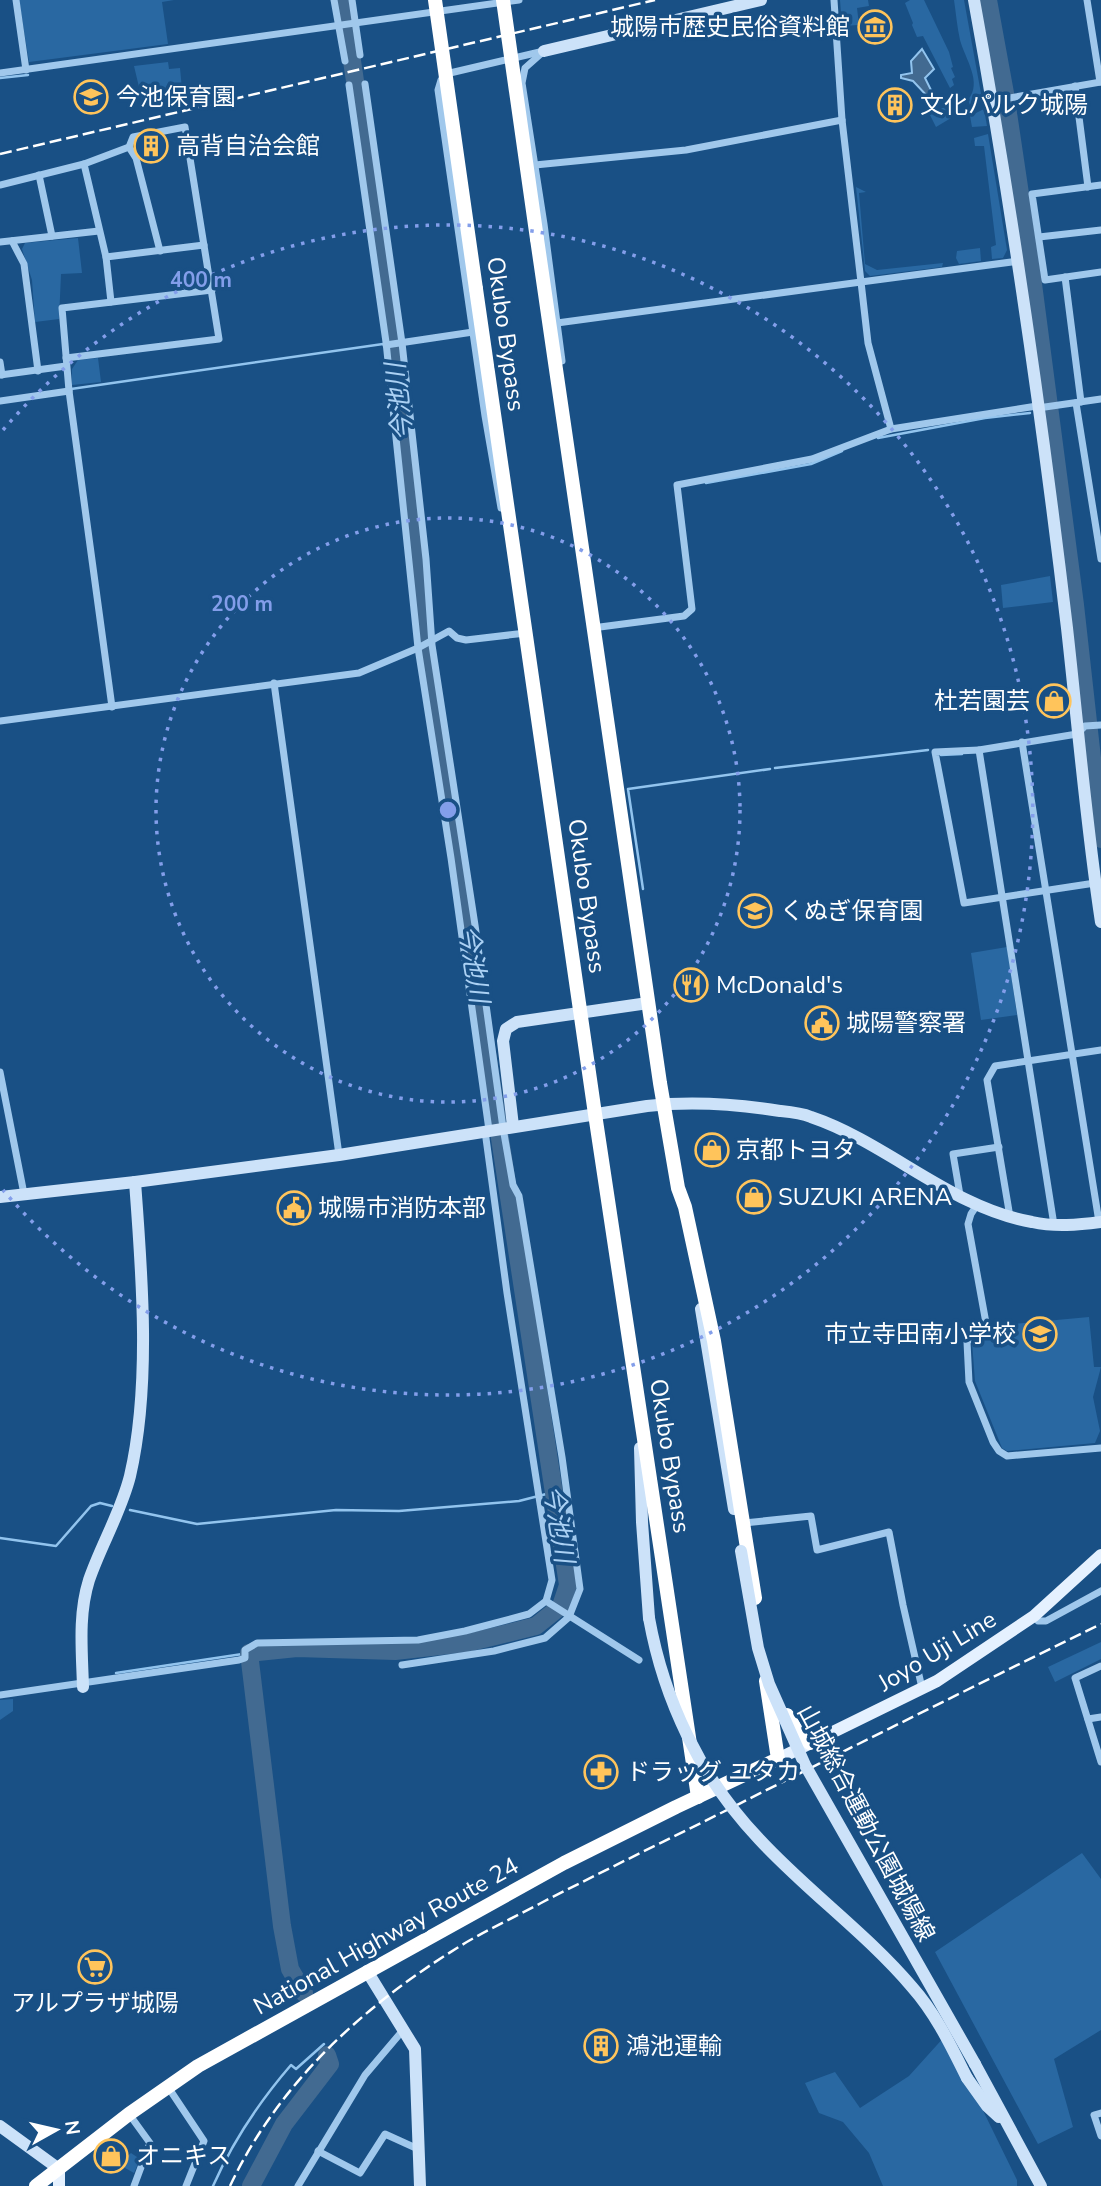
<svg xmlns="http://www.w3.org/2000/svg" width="1101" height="2186" viewBox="0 0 1101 2186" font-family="'Nunito Sans','Noto Sans JP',sans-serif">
	<rect width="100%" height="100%" fill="#195085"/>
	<g fill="#2968a2">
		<path d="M19,0H174L162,2L168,44L29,62Z"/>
		<path d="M840,0H868L869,6L857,8L859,25L842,26Z"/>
		<path d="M910,0H924L949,52L953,67L951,68L955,77L952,79L954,85L950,88L923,36L917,37L912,25L913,23L905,3Z"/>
		<path d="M954,0H964L982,99L970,105L968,100C983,82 965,59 960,40C957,27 956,13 954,0Z"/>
		<path d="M168,62L169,69L180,68L183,100L144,108L134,66Z"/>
		<path d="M955,101L961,112L936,127L930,115Z"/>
		<path d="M984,109L987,126L972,127L970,116Z"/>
		<path d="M988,134L1007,250L1003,258L992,259L991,247L996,245L984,146H975L974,138Z"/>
		<path d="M856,187L866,192L859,193L865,264L877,270L943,263L942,267L870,276L865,271Z"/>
		<path d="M78,238L82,273L61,274L59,319L35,322L32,280L22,249L25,243Z"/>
		<path d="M980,248L981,261L959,264L956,258L957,251Z"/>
		<path d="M98,358L101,382L72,385V369L78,360Z"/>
		<path d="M1050,576L1053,602L1003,608L1001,585Z"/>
		<path d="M1007,947L1017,1015L981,1020L971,953Z"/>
		<path d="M1089,1317L1094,1367H1101L1093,1397L1100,1431L1095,1443L1007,1451L1002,1448L975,1381L972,1342L990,1326Z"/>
		<path d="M1101,1642V1659L1055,1682L1048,1667Z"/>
		<path d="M13,1699V1711L0,1720V1700Z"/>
		<path d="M1082,1853L1101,1879V2030L1054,2059L1073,2127L1038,2144L935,1952Z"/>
		<path d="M946,2035L1017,2180V2186H883L869,2153L843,2122L819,2113L805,2083L835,2072L860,2108L909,2076Z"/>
		<path d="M131,2153L140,2159L134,2173L118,2164Z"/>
	</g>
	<path fill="#426a91" stroke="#92c4ee" stroke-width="2" d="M922,49L934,69L925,78L933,94L928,97L913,81L901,78V75L912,73L911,61Z"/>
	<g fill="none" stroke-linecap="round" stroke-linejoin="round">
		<g stroke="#92c4ee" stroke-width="2.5">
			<path d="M0,78L28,75"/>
			<path d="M71,389L383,344"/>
			<path d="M878,438L985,418L1030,413"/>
			<path d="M706,483L811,464L842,451"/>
			<path d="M941,755L962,754"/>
			<path d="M775,768L928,750"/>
			<path d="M643,889L628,789L770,769"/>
			<path d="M130,1510L197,1524L336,1510L399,1511L519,1501L554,1492"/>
			<path d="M0,1538L56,1546L91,1506L100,1503L112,1506"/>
			<path d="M116,1673L249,1653"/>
			<path d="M213,2186C233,2141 259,2102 291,2065L296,2069L324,2044"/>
		</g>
		<g stroke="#426a91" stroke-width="18">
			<path d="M988,0L1005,93L1030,261L1075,605L1101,839"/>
			<path d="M304,1993L290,1969L282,1926L249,1653L297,1648L395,1651L467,1643L536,1626L561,1606L568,1585L426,652C409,433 375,217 343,0"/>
			<path d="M251,2186L284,2124L330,2064L327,2055"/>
		</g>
		<g stroke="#a0c8ec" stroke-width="7">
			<path d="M16,0L26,70"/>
			<path d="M334,0L345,61"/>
			<path d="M352,0L360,55"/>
			<path d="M834,0L842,120L861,282L1019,261"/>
			<path d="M1087,0L1100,82"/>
			<path d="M543,52L525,68L522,83L544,224L562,361"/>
			<path d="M0,73L519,0"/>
			<path d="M365,84L402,343L426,559L432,645L475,925L503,1128L513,1185L519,1196L562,1457L580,1589L569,1617L545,1638L494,1651L402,1665"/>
			<path d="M349,85L386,342L418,648L451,858L489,1130"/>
			<path d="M1075,86L1088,187"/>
			<path d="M992,101L1101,82"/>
			<path d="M129,147L136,158L160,251"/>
			<path d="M84,164L106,257L111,302"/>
			<path d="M535,165L686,150L842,120"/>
			<path d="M39,175L52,236"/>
			<path d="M0,185L84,164L129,147L133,137L185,127L219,339L66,358"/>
			<path d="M1101,185L1032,194L1045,280L1101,272"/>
			<path d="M1039,237L1101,230"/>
			<path d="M12,241L24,264L38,371"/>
			<path d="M0,242L99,231"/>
			<path d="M106,257L204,245"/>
			<path d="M1065,277L1081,402"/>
			<path d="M557,323L861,282L868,343L891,429"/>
			<path d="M386,345L473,332"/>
			<path d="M0,362L2,375"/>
			<path d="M0,375L66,366"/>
			<path d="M0,401L69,391"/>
			<path d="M1076,403L1101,559"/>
			<path d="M1038,408L1101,399"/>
			<path d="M501,508L485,416L438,90L441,80L450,73L544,51"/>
			<path d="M594,625L600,627L684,616L692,609L677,485L812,459L891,429L1037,406"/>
			<path d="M274,683L339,1155"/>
			<path d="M112,707L69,391L62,308L212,290"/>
			<path d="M0,721L359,673L418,648L449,631L457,638L466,640L526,633"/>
			<path d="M1022,742L1099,1222"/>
			<path d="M979,750L935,752L964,903L1095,883"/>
			<path d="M0,1072L24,1194"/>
			<path d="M960,1195L953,1154L999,1147"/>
			<path d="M977,1205L971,1214L968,1224L986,1323L967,1342L969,1382L993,1442L999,1451L1007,1456L1101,1448"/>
			<path d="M1010,1217L987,1080L995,1066L1101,1050"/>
			<path d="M1054,1225L979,750L1077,734L1085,726L1101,725"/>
			<path d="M744,1523L811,1516L817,1550L889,1532L903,1605L922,1688"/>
			<path d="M546,1601L639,1660"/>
			<path d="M1034,1616L1038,1621H1046L1101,1591"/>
			<path d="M1101,1666L1075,1678L1101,1762"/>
			<path d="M0,1695L239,1660L245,1658V1650L257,1643L418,1640L465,1631L529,1614L546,1601L552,1580L507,1293L485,1131"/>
			<path d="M1088,1719L1101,1717"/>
			<path d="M168,2087L204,2141L186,2186"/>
			<path d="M1101,2113L1094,2115L1101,2136"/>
			<path d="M129,2114L150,2143L134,2186"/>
			<path d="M318,2151L360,2173L385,2134L418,2149"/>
			<path d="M298,2186L365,2075L404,2029"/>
		</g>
		<g stroke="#cce2f9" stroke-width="12">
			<path d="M974,0C1012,208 1042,418 1067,628C1078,726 1086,824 1101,922"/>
			<path d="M544,51L761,0"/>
			<path d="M513,1126L503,1041L506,1029L517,1022L648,1003"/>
			<path d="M0,1197L135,1182L339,1155L647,1106C691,1101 736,1104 780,1111C790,1112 801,1113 811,1117C888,1143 951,1208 1032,1222C1055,1227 1078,1225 1101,1222"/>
			<path d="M701,1309L734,1509"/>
			<path d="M640,1448L642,1522L649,1618"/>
			<path d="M83,1687C82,1651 78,1615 89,1580C101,1545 121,1512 130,1476C151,1386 142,1274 135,1182"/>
			<path d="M367,1971L415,2049L420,2186"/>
			<path d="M975,2064L1041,2186"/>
			<path d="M967,2078L987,2106L999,2117"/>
			<path d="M0,2126L59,2169"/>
		</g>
		<g stroke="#e5f1ff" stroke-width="12">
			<path d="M778,1759L937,1681L1034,1616L1101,1555"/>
			<path d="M59,2186V2169"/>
		</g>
		<g stroke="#fff" stroke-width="14">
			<path d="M537,239L660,1083L678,1188L685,1207L714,1341L755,1598"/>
			<path d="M476,289L595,1114L698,1797"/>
			<path d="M787,1715L799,1734L810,1743"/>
			<path d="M36,2186L129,2114L198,2066L564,1863L676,1807L778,1759L766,1681"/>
		</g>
		<g stroke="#fff" stroke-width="2.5" stroke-dasharray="12 5" stroke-linecap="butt">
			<path d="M0,154L655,0"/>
			<path d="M230,2186C278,2084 362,2007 457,1948C484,1931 513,1918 541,1903C601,1872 661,1843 721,1813C848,1749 974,1686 1101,1624"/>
		</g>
		<g stroke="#cce2f9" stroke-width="12">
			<path d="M741,1551L758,1648L769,1684L805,1765L975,2064"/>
			<path d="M649,1618C664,1701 701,1778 759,1839C807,1891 866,1933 912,1987C936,2014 951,2046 967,2078"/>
		</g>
		<g stroke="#fff" stroke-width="14">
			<path d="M435,0L476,289"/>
			<path d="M503,0L537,239"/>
		</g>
	</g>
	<g fill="none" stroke="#839eea" stroke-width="3.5" stroke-dasharray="3.5 7">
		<circle cx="448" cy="810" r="292"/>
		<path d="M3 430A585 585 0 1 1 3 1190"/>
	</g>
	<defs>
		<symbol id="museum-ring" viewBox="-11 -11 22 22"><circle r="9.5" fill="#195085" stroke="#ffc45b" stroke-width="1.5"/><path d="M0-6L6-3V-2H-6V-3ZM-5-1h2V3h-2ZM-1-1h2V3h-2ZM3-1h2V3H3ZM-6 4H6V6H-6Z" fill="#ffc45b"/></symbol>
		<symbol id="school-ring" viewBox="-11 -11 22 22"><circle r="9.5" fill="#195085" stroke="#ffc45b" stroke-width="1.5"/><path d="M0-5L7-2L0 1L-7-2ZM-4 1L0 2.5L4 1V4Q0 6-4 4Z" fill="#ffc45b"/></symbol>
		<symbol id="building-ring" viewBox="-11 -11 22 22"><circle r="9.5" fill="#195085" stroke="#ffc45b" stroke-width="1.5"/><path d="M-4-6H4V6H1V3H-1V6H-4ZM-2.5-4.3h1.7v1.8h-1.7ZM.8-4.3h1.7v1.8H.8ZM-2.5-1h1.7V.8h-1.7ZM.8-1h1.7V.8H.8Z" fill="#ffc45b"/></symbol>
		<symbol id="shop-ring" viewBox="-11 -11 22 22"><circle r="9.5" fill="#195085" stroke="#ffc45b" stroke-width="1.5"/><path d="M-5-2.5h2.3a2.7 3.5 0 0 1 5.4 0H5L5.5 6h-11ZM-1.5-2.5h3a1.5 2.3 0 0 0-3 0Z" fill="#ffc45b"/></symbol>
		<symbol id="restaurant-ring" viewBox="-11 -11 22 22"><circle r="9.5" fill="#195085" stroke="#ffc45b" stroke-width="1.5"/><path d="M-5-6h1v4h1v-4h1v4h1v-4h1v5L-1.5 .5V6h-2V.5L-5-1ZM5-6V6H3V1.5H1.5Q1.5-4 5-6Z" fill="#ffc45b"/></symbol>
		<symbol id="civic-ring" viewBox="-11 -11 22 22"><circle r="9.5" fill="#195085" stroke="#ffc45b" stroke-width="1.5"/><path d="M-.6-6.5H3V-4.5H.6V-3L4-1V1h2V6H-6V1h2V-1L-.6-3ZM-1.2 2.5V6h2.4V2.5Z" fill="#ffc45b"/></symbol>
		<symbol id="pharmacy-ring" viewBox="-11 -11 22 22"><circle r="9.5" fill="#195085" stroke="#ffc45b" stroke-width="1.5"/><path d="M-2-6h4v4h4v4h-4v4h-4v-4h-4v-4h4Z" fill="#ffc45b"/></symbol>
		<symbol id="supermarket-ring" viewBox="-11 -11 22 22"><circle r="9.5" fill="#195085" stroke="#ffc45b" stroke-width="1.5"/><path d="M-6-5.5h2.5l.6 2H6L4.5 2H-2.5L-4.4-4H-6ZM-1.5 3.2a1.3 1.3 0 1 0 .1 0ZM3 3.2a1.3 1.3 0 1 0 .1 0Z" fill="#ffc45b"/></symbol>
	</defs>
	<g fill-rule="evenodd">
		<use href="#museum-ring" x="856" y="8" width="38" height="38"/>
		<use href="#school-ring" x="72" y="78" width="38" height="38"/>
		<use href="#building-ring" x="876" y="86" width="38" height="38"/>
		<use href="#building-ring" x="132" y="127" width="38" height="38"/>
		<use href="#shop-ring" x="1035" y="682" width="38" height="38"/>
		<use href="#school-ring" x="736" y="892" width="38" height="38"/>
		<use href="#restaurant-ring" x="672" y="966" width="38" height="38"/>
		<use href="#civic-ring" x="803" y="1004" width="38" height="38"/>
		<use href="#shop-ring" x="693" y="1131" width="38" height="38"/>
		<use href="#shop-ring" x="735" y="1178" width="38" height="38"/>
		<use href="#civic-ring" x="275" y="1189" width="38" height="38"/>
		<use href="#school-ring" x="1021" y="1315" width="38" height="38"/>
		<use href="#pharmacy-ring" x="582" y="1753" width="38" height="38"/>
		<use href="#supermarket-ring" x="76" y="1948" width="38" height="38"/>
		<use href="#building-ring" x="582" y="2027" width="38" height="38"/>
		<use href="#shop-ring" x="92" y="2137" width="38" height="38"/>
	</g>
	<g text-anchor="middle" stroke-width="7" stroke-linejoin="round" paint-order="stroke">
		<g font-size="24" fill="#fff" stroke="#195085" text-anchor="start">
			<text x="850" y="35" text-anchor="end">城陽市歴史民俗資料館</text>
			<text x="116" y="105">今池保育園</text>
			<text x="920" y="113">文化パルク城陽</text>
			<text x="176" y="154">高背自治会館</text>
			<text x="1030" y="709" text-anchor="end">杜若園芸</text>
			<text x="780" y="919">くぬぎ保育園</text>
			<text x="716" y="993">McDonald's</text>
			<text x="846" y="1031">城陽警察署</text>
			<text x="736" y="1158">京都トヨタ</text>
			<text x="778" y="1205">SUZUKI ARENA</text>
			<text x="318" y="1216">城陽市消防本部</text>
			<text x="1016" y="1342" text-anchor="end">市立寺田南小学校</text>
			<text x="626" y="1780">ドラッグ ユタカ</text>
			<text x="95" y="2011" text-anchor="middle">アルプラザ城陽</text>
			<text x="626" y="2054">鴻池運輸</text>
			<text x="136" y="2164">オニキス</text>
		</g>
		<g font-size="24" fill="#fff" stroke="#195085">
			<text transform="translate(506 334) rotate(82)" y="8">Okubo Bypass</text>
			<text transform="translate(587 896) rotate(82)" y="8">Okubo Bypass</text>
			<text transform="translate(670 1456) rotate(81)" y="8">Okubo Bypass</text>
			<text transform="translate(937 1651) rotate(-31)" y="8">Joyo Uji Line</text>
			<text transform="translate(866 1823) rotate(62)" y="8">山城総合運動公園城陽線</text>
			<text transform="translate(386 1936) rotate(-29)" y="8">National Highway Route 24</text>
		</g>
		<g font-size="26" font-style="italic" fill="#abd1f4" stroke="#195085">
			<text transform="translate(399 402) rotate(-96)" y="9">今池川</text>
			<text transform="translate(474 964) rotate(81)" y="9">今池川</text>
			<text transform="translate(559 1524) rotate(81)" y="9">今池川</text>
		</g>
	</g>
	<circle cx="448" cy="810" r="10" fill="#839eea" stroke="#195085" stroke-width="3.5"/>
	<g font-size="21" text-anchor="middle" font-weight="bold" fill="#839eea" stroke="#195085" stroke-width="7" stroke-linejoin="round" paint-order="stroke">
		<text x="201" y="287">400 m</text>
		<text x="242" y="611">200 m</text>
	</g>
	<g transform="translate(56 2130) rotate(82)" stroke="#195085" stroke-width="5" paint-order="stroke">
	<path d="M0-5L12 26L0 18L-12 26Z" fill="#ffffff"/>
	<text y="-10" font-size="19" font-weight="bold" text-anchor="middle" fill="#ffffff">N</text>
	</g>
</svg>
